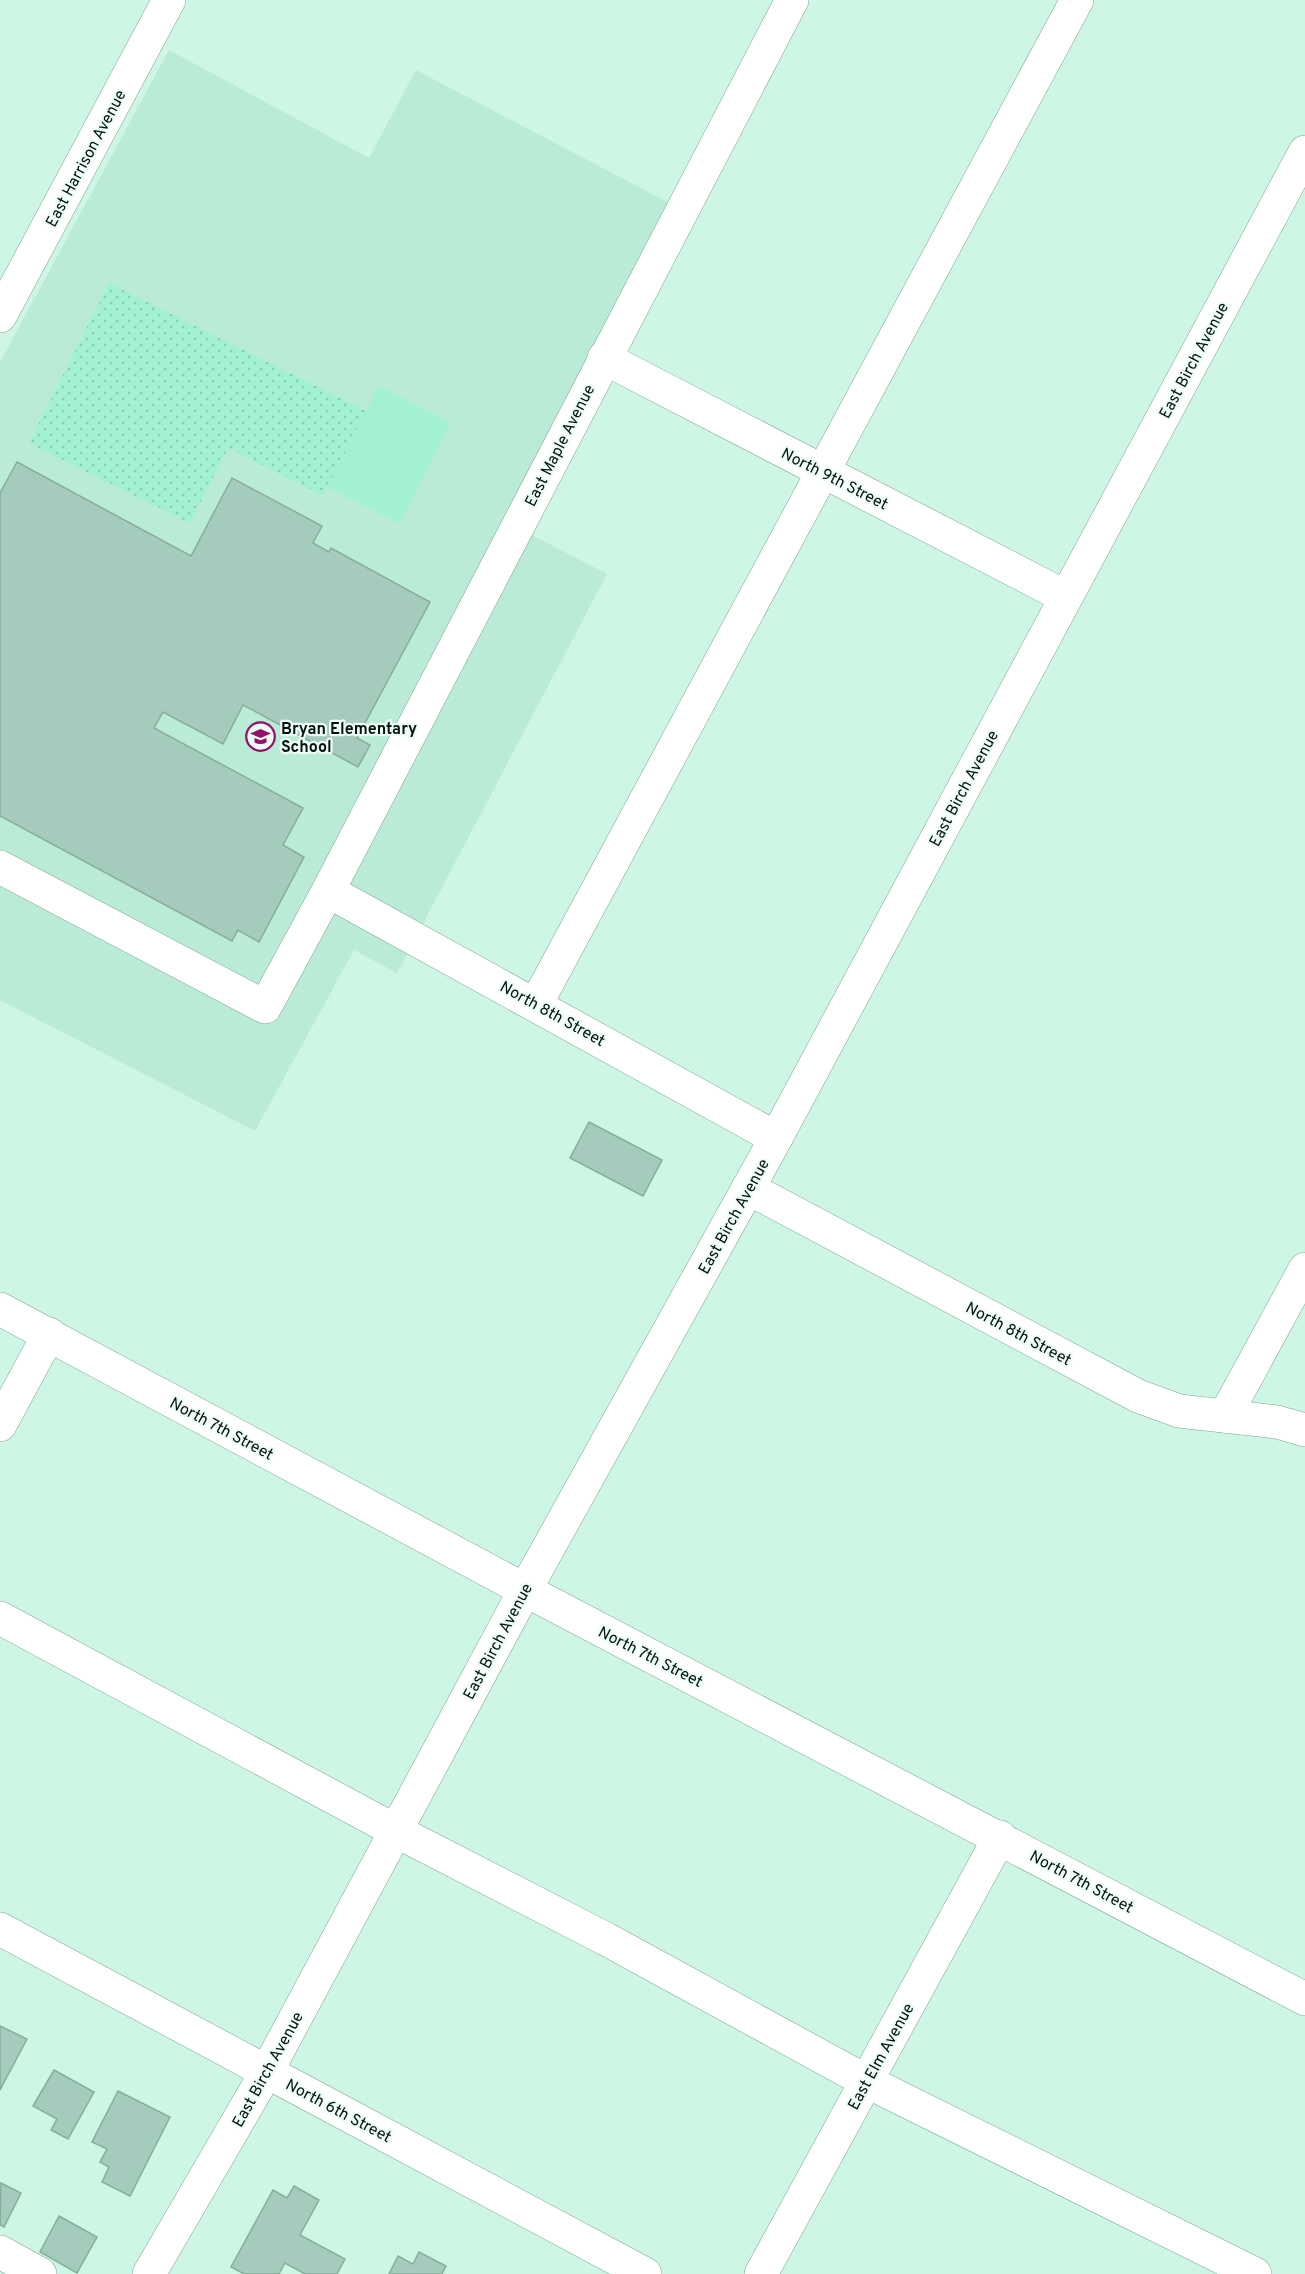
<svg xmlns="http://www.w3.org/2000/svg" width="1305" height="2274" viewBox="0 0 1305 2274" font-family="Overpass,sans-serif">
	<defs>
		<pattern id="park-dots" width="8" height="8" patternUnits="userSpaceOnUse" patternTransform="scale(1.5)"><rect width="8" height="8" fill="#a1f1d2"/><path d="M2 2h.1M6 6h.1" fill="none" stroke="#89ceb3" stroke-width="1.8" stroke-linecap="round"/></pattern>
	</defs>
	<rect width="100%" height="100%" fill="#cdf6e5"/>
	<path fill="#baebd7" d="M169,50L369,158L416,70L669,203L503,520L607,574L397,973L354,950L255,1131L0,1000V362Z"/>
	<path fill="url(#park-dots)" d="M109,283L366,411L328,487L322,495L228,448L190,523L29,443Z"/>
	<path fill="#a1f1d2" d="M379,386L451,423L399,523L328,487Z"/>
	<g fill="#a4cbbb" stroke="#87ad9e" stroke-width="1.5">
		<path d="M17,462L191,556L232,478L322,526L313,543L329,552L331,548L430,602L357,738L370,745L358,767L243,705L223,744L163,712L154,728L303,808L283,845L304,857L259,942L238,930L232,941L0,816V493Z"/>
		<path d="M589,1122L662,1160L643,1196L570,1158Z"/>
		<path d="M0,2026L27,2039L0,2090Z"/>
		<path d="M54,2070L94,2092L68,2139L51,2130L57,2119L33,2106Z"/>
		<path d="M118,2091L170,2117L130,2196L102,2182L109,2167L100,2162L107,2149L92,2142Z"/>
		<path d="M1,2183L21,2193L4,2227L0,2225Z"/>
		<path d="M294,2186L319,2200L300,2235L345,2259L337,2274H305L285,2263L279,2274H244L231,2267L273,2190L287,2198Z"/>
		<path d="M59,2216L97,2237L77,2273L40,2252Z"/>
		<path d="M419,2252L446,2266L442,2274H389L398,2256L413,2264Z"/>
	</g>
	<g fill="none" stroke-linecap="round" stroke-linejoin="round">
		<defs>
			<g id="minor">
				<path d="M0,316L169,0"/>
				<path d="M604,358L1066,597"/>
				<path d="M0,867L265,1007L328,891L792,0"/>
				<path d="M328,891L776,1138"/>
				<path d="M536,1004L1077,0"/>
				<path d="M748,1188L1138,1396L1179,1411L1277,1422L1305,1430"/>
				<path d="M0,1309L525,1590L1305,1999"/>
				<path d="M1225,1416L1305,1269"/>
				<path d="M0,1425L49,1334"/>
				<path d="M0,1618L396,1831L606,1939L866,2081L1255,2274"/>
				<path d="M0,1929L645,2274"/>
				<path d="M0,2252L40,2274"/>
				<path d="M149,2274L267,2071L525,1590L776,1138L1305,152"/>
				<path d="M761,2274L1000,1837"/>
			</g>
		</defs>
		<use href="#minor" stroke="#7fa596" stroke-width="34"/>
		<use href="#minor" stroke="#fff" stroke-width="33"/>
	</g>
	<defs>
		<symbol id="school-ring" viewBox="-11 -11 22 22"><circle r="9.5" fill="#edfdf6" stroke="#951169" stroke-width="1.5"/><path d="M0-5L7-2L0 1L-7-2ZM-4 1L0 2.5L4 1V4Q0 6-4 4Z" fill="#951169"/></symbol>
	</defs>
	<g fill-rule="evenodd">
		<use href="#school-ring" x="244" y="720" width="33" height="33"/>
	</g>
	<g text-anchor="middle" stroke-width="4.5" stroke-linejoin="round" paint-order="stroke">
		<g font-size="16" fill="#06140f" stroke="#edfdf6">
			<text transform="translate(85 158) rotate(-62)" y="6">East Harrison Avenue</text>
			<text transform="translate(1193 360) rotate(-62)" y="6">East Birch Avenue</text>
			<text transform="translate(559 445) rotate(-63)" y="6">East Maple Avenue</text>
			<text transform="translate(835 478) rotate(27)" y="6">North 9th Street</text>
			<text transform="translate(963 788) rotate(-62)" y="6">East Birch Avenue</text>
			<text transform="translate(553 1013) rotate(29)" y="6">North 8th Street</text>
			<text transform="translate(733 1216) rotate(-61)" y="6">East Birch Avenue</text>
			<text transform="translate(1019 1333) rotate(28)" y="6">North 8th Street</text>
			<text transform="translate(222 1428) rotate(28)" y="6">North 7th Street</text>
			<text transform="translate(497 1641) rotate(-62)" y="6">East Birch Avenue</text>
			<text transform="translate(651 1656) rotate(27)" y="6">North 7th Street</text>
			<text transform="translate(1082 1881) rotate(28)" y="6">North 7th Street</text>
			<text transform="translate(880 2056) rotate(-61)" y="6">East Elm Avenue</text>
			<text transform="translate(267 2069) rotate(-61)" y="6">East Birch Avenue</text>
			<text transform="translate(339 2110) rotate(28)" y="6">North 6th Street</text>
		</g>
		<g font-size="16" font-weight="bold" fill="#06140f" stroke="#edfdf6" text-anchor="start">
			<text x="281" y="734">Bryan Elementary<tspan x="281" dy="18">School</tspan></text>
		</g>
	</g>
</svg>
